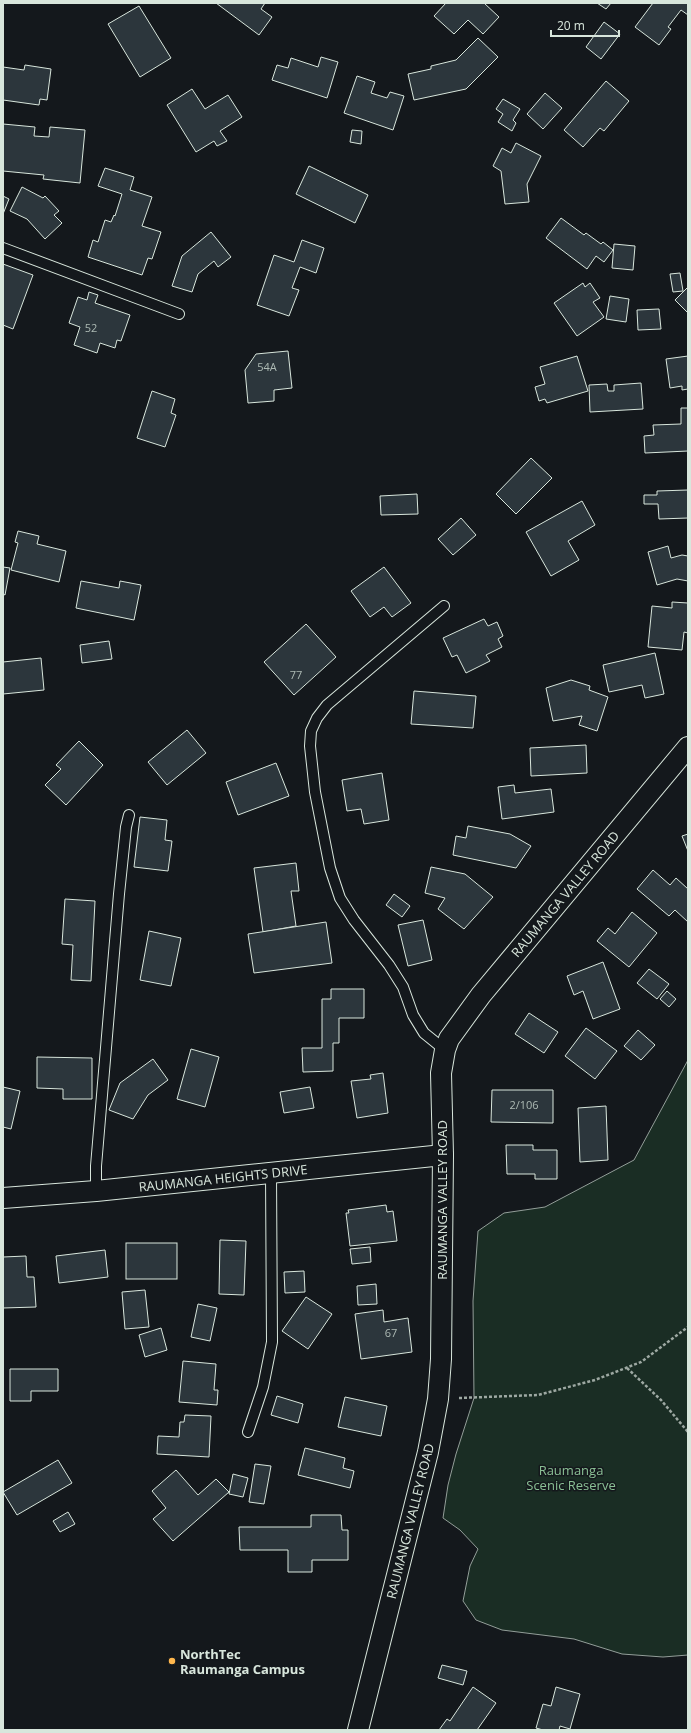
<svg xmlns="http://www.w3.org/2000/svg" width="691" height="1733" viewBox="0 0 691 1733" font-family="'Open Sans',sans-serif">
	<rect width="100%" height="100%" fill="#14181c"/>
	<path fill="#1a2d24" stroke="#939e99" d="M688,1060V1655L663,1657L622,1654L574,1639L502,1630L476,1620L463,1601L470,1566L478,1549L460,1530L443,1518L448,1485L456,1454L474,1398L473,1301L478,1231L504,1213L545,1207L634,1160Z"/>
	<g fill="#2c363c" stroke="#d8e6dc">
		<path d="M216,3H265L261,9L272,17L259,35Z"/>
		<path d="M446,3H484L499,17L483,34L468,20L454,34L434,16Z"/>
		<path d="M597,3H611L606,9Z"/>
		<path d="M653,3H688V15L681,10L668,27L671,29L659,45L635,27Z"/>
		<path d="M139,6L171,58L140,77L108,24Z"/>
		<path d="M604,22L620,34L601,59L586,47Z"/>
		<path d="M478,38L498,57L466,89L414,100L408,74L431,69V66L456,60Z"/>
		<path d="M321,57L338,62L327,98L272,80L277,65L288,68L291,58L318,67Z"/>
		<path d="M25,65L51,69L47,100L40,99L39,105L3,100V67L24,70Z"/>
		<path d="M357,76L375,82L371,93L387,98L390,92L404,96L393,130L344,113Z"/>
		<path d="M606,81L629,101L604,131L600,128L583,147L564,130Z"/>
		<path d="M192,89L205,109L228,95L242,117L220,131L227,141L217,146L214,141L196,152L167,105Z"/>
		<path d="M545,93L562,108L543,129L527,114Z"/>
		<path d="M503,99L520,109L513,120L516,123L512,131L498,122L503,114L496,109Z"/>
		<path d="M3,124L35,127L34,136L49,137L50,127L85,130L80,183L43,179L44,175L3,171Z"/>
		<path d="M352,130L362,131L361,144L350,142Z"/>
		<path d="M516,143L541,156L527,184L529,202L505,204L501,171L493,166L502,148L511,153Z"/>
		<path d="M309,166L368,195L355,223L296,194Z"/>
		<path d="M105,168L134,177L130,190L152,197L142,226L161,232L152,259L148,258L142,275L88,257L93,240L98,242L105,220L111,222L114,215L115,216L122,194L98,186Z"/>
		<path d="M22,187L43,198L45,196L59,211L54,215L62,223L45,239L27,219L10,211Z"/>
		<path d="M3,196L9,199L3,214Z"/>
		<path d="M561,218L584,235L586,233L601,244L603,242L613,250L604,262L596,256L587,269L546,238Z"/>
		<path d="M211,232L231,257L218,267L214,261L198,274L192,292L172,286L182,256Z"/>
		<path d="M302,240L324,248L316,273L300,267L292,288L299,290L289,316L257,305L274,255L294,262Z"/>
		<path d="M614,244L635,246L633,270L612,268Z"/>
		<path d="M3,264L33,275L13,329L3,325Z"/>
		<path d="M680,273L683,291L673,292L670,274Z"/>
		<path d="M583,283L585,287L590,283L600,298L593,302L604,317L577,336L554,303Z"/>
		<path d="M688,287V313L675,300Z"/>
		<path d="M89,292L98,295L95,303L130,315L121,341L117,340L115,348L100,343L97,353L74,345L80,327L69,323L78,297L87,300Z"/>
		<path d="M610,296L629,299L626,322L606,319Z"/>
		<path d="M659,309L661,329L638,330L637,310Z"/>
		<path d="M288,351L292,388L274,390V401L248,403L245,370L256,354Z"/>
		<path d="M577,356L588,391L547,403L545,399L539,401L535,387L545,384L540,367Z"/>
		<path d="M688,356V389L682,390V386L670,388L666,359Z"/>
		<path d="M641,383L643,409L590,412L589,385L607,384L608,391H614V385Z"/>
		<path d="M152,391L175,399L171,413L176,415L165,447L137,438Z"/>
		<path d="M681,408H688V451L645,453L644,436L654,435L653,425L681,424Z"/>
		<path d="M531,458L552,478L516,514L496,494Z"/>
		<path d="M688,490V518L659,519L658,504H644V495H657V491Z"/>
		<path d="M417,494L418,514L381,515L380,496Z"/>
		<path d="M582,501L595,525L568,541L579,560L551,576L526,532Z"/>
		<path d="M461,518L476,535L453,555L438,539Z"/>
		<path d="M18,531L39,536L37,544L66,551L59,582L11,570L18,543L15,542Z"/>
		<path d="M668,546L671,558L682,555L688,556V581L677,579L657,585L648,552Z"/>
		<path d="M3,567L10,568L5,595L3,594Z"/>
		<path d="M384,567L411,603L392,617L384,607L370,617L351,591Z"/>
		<path d="M81,581L119,588L120,581L141,585L134,620L76,608Z"/>
		<path d="M672,602L688,603V633L684,632L682,650L648,647L652,606L672,608Z"/>
		<path d="M484,619L488,626L497,622L503,636L498,639L502,647L486,655L490,661L466,673L457,655L452,657L443,638Z"/>
		<path d="M306,624L336,657L294,695L264,662Z"/>
		<path d="M109,641L112,659L82,663L80,645Z"/>
		<path d="M655,653L664,694L645,698L642,685L609,692L603,665Z"/>
		<path d="M41,658L44,690L3,694V662Z"/>
		<path d="M571,680L590,686L589,690L608,697L597,731L579,725L582,716L553,721L546,688Z"/>
		<path d="M414,691L476,696L473,728L411,724Z"/>
		<path d="M187,730L206,753L167,785L148,762Z"/>
		<path d="M79,741L103,765L66,805L45,785L61,769L56,765Z"/>
		<path d="M586,745L587,773L531,776L530,748Z"/>
		<path d="M276,763L289,796L238,815L226,782Z"/>
		<path d="M382,773L389,820L364,824L361,809L347,811L342,780Z"/>
		<path d="M514,785L515,793L551,789L554,812L502,819L498,787Z"/>
		<path d="M140,817L167,820L165,840L172,841L168,871L134,867Z"/>
		<path d="M468,826L510,834L531,846L516,868L453,855L456,836L466,838Z"/>
		<path d="M688,834V851L682,836Z"/>
		<path d="M296,863L299,891H291L296,926L263,932L254,868Z"/>
		<path d="M431,867L465,874L493,897L464,929L438,909L445,898L425,893Z"/>
		<path d="M653,870L670,885L676,878L688,889V922L675,910L669,916L637,889Z"/>
		<path d="M394,894L410,906L402,917L386,905Z"/>
		<path d="M65,899L95,901L91,981L71,980L73,945L62,944Z"/>
		<path d="M632,912L657,933L629,967L597,941L608,928L615,934Z"/>
		<path d="M423,920L432,960L408,966L398,925Z"/>
		<path d="M326,922L332,963L254,973L248,934Z"/>
		<path d="M149,931L181,938L171,986L140,980Z"/>
		<path d="M603,962L620,1009L593,1019L583,991L574,995L567,976Z"/>
		<path d="M649,969L669,984L657,999L637,983Z"/>
		<path d="M331,989H364V1018H339V1043H333V1071L303,1072L302,1048H322V999H331Z"/>
		<path d="M667,991L676,999L669,1007L660,999Z"/>
		<path d="M529,1013L558,1032L544,1053L515,1034Z"/>
		<path d="M586,1028L617,1051L595,1079L565,1056Z"/>
		<path d="M638,1030L655,1045L641,1060L624,1046Z"/>
		<path d="M191,1049L219,1057L205,1107L177,1099Z"/>
		<path d="M37,1057L92,1058V1099H63V1089L37,1088Z"/>
		<path d="M153,1059L168,1080L148,1095L133,1119L109,1110L120,1083Z"/>
		<path d="M383,1073L388,1113L357,1118L351,1081L371,1079L370,1075Z"/>
		<path d="M3,1087L20,1091L11,1129L3,1127Z"/>
		<path d="M310,1087L314,1108L284,1113L280,1092Z"/>
		<path d="M492,1090H553V1123L491,1122Z"/>
		<path d="M606,1106L608,1160L580,1162L578,1108Z"/>
		<path d="M506,1145H533V1150H557V1179H535V1174H507Z"/>
		<path d="M386,1205L387,1212L393,1211L397,1241L350,1246L346,1213H349L348,1210Z"/>
		<path d="M220,1240L246,1241L244,1295L219,1294Z"/>
		<rect x="126" y="1243" width="51" height="36"/>
		<path d="M370,1247L371,1262L352,1264L350,1249Z"/>
		<path d="M105,1250L108,1277L59,1283L56,1256Z"/>
		<path d="M26,1256L27,1277H34L36,1307L3,1308V1257Z"/>
		<path d="M304,1271L305,1292L285,1293L284,1272Z"/>
		<path d="M376,1284L377,1304L358,1305L357,1286Z"/>
		<path d="M145,1290L149,1327L125,1329L122,1292Z"/>
		<path d="M306,1297L332,1314L308,1349L282,1331Z"/>
		<path d="M198,1304L217,1308L210,1341L191,1337Z"/>
		<path d="M383,1310L384,1322L408,1318L412,1352L361,1359L355,1314Z"/>
		<path d="M161,1328L167,1350L145,1357L139,1335Z"/>
		<path d="M183,1361L216,1364L214,1390H218L217,1405L179,1402Z"/>
		<path d="M10,1369H58V1391H31V1401H10Z"/>
		<path d="M277,1396L303,1404L298,1423L271,1415Z"/>
		<path d="M345,1397L387,1406L381,1436L338,1427Z"/>
		<path d="M185,1415L211,1416L209,1457L157,1454L158,1436L179,1437L180,1422H184Z"/>
		<path d="M305,1448L345,1458L343,1468L354,1471L350,1488L298,1475Z"/>
		<path d="M58,1460L72,1483L17,1515L3,1492Z"/>
		<path d="M255,1464L271,1466L264,1504L249,1502Z"/>
		<path d="M176,1470L198,1495L216,1479L229,1492L173,1541L153,1519L166,1508L152,1491Z"/>
		<path d="M233,1474L248,1478L243,1497L229,1494Z"/>
		<path d="M68,1512L75,1524L60,1532L53,1521Z"/>
		<path d="M311,1515H341L342,1530H348V1560H312V1572H288V1550H240L239,1527H311Z"/>
		<path d="M442,1665L467,1671L463,1685L438,1678Z"/>
		<path d="M473,1687L496,1703L477,1730H439L447,1719L450,1721Z"/>
		<path d="M556,1687L580,1694L570,1729L560,1726L559,1730H543L536,1728L543,1704L551,1706Z"/>
	</g>
	<g fill="none" stroke-linecap="round" stroke-linejoin="round">
		<defs>
			<g id="lane">
				<path d="M3,248L179,314"/>
				<path d="M444,606L327,705L317,718L311,731L310,746L315,792L330,868L340,898L354,920L389,965L403,987L413,1015L424,1033L445,1050"/>
				<path d="M96,1191V1166L119,894L126,827L129,815"/>
				<path d="M248,1432L263,1387L272,1342L271,1173"/>
			</g>
			<g id="street">
				<path d="M3,1198L96,1191L443,1155"/>
				<path d="M358,1730L428,1452L438,1399L441,1359L443,1155L441,1073L445,1050L449,1039L481,995L688,747"/>
			</g>
		</defs>
		<use href="#lane" stroke="#d8e6dc" stroke-width="12"/>
		<use href="#street" stroke="#d8e6dc" stroke-width="22"/>
		<g stroke="#9da8a2" stroke-width="2.5" stroke-dasharray="3 2" stroke-linecap="butt">
			<path d="M627,1368L661,1400L688,1432"/>
			<path d="M459,1398L538,1395L595,1380L641,1362L688,1327"/>
		</g>
		<use href="#lane" stroke="#14181c" stroke-width="10"/>
		<use href="#street" stroke="#14181c" stroke-width="20"/>
	</g>
	<circle fill="#ffb74d" stroke="#14181c" stroke-width="1.5" cx="172" cy="1661" r="4"/>
	<g text-anchor="middle" stroke-width="3" stroke-linejoin="round" paint-order="stroke">
		<g font-size="11" fill="#adbab4">
			<text x="91" y="332">52</text>
			<text x="267" y="371">54A</text>
			<text x="296" y="679">77</text>
			<text x="524" y="1109">2/106</text>
			<text x="391" y="1337">67</text>
		</g>
		<g font-size="13" fill="#d8e6dc" stroke="#14181c">
			<text transform="translate(565 894) rotate(-50)" y="5">RAUMANGA VALLEY ROAD</text>
			<text transform="translate(223 1178) rotate(-6)" y="5">RAUMANGA HEIGHTS DRIVE</text>
			<text transform="translate(442 1200) rotate(-90)" y="5">RAUMANGA VALLEY ROAD</text>
			<text transform="translate(410 1521) rotate(-76)" y="5">RAUMANGA VALLEY ROAD</text>
		</g>
		<g font-size="13" fill="#8ac095" stroke="#14181c">
			<text x="571" y="1475">Raumanga<tspan x="571" dy="15">Scenic Reserve</tspan></text>
		</g>
		<g font-size="13" font-weight="bold" fill="#d8e6dc" stroke="#14181c" text-anchor="start">
			<text x="180" y="1659">NorthTec<tspan x="180" dy="15">Raumanga Campus</tspan></text>
		</g>
	</g>
	<rect width="691" height="1733" fill="none" stroke="#d8e6dc" stroke-width="8"/>
	<path d="M551 30v6h68v-6" fill="none" stroke="#d8e6dc" stroke-width="2"/>
	<text x="557" y="30" font-size="12" fill="#d8e6dc" stroke="#14181c" stroke-width="3" paint-order="stroke">20 m</text>
</svg>
